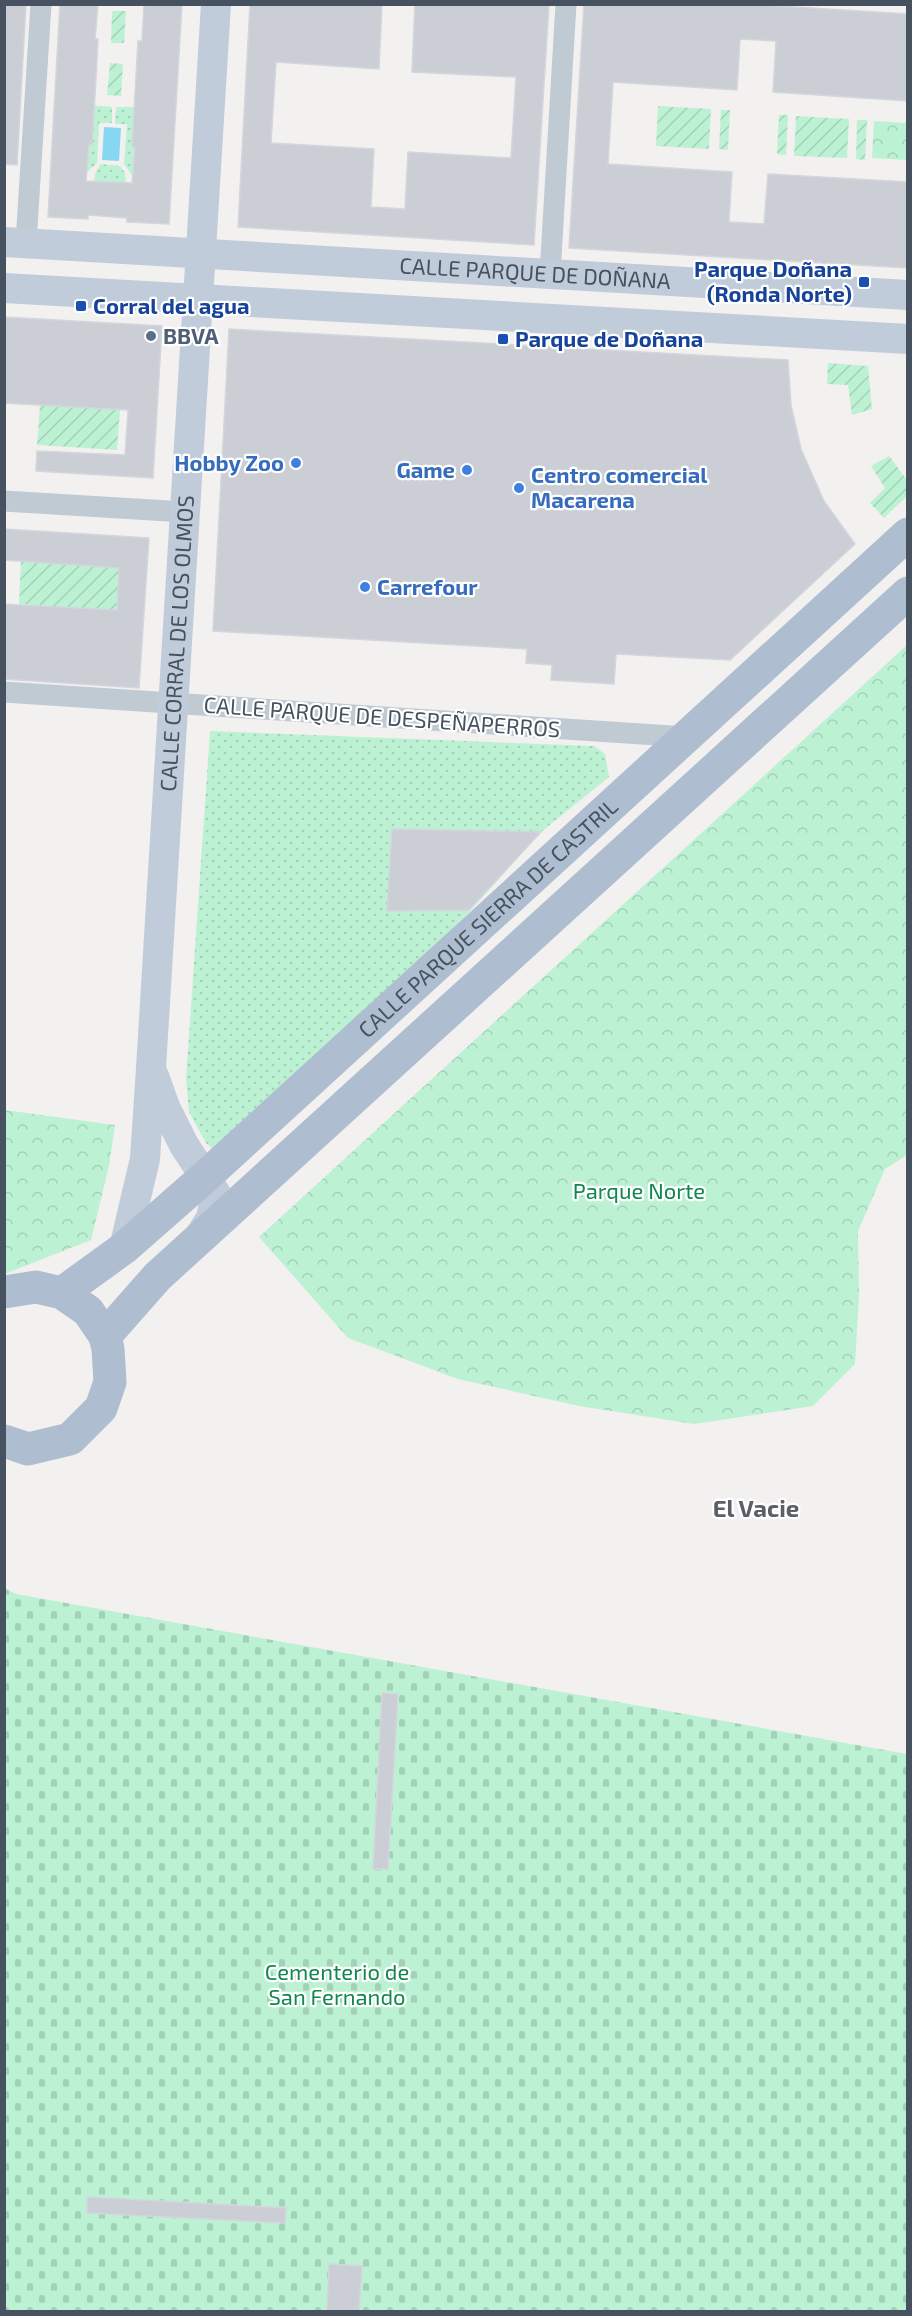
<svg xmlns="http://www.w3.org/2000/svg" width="912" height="2316" viewBox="0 0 912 2316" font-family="'Exo 2',sans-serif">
	<defs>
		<pattern id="grass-dots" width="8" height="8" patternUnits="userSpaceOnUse" patternTransform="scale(1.5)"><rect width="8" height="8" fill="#bcf2d3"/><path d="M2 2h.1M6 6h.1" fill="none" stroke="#a3d1b8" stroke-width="1.8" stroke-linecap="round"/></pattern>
		<pattern id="cemetery-stones" width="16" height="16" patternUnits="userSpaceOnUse" patternTransform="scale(1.5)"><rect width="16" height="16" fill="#bcf2d3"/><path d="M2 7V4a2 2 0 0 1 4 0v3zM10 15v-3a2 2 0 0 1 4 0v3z" fill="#a3d1b8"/></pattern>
		<pattern id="park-crowns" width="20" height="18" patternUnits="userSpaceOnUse" patternTransform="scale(1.5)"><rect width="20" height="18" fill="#bcf2d3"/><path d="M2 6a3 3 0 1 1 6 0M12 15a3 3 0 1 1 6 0" fill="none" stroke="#a3d1b8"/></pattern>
		<pattern id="garden-furrows" width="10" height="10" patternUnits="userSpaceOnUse" patternTransform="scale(1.5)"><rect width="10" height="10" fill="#bcf2d3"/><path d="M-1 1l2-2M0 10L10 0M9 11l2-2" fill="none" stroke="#a3d1b8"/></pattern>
	</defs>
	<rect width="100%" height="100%" fill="#f3f0f0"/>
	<g fill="url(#grass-dots)">
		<path d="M91,105L112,107V123H99L97,163L87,172L89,144L91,145Z"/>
		<path d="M116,107H137L134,117L132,146L135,147L133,177L124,164L127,124H115Z"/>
		<path d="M101,164L120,166L125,173L126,183L94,181L96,171Z"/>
		<path d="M210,731L594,746L605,754L609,777L541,832L471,910L224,1160L206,1143L189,1112L186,1079Z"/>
	</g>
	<path fill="url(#cemetery-stones)" d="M4,1588L16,1594L907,1754V2311H5Z"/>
	<g fill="url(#park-crowns)">
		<path d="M874,121L907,123V160L872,158Z"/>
		<path d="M907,645V1155L885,1169L858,1231L859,1296L855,1364L813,1406L694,1424L579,1406L458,1379L348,1338L259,1237Z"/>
		<path d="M5,1110L115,1125L109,1166L91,1240L7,1273H4Z"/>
	</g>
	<g fill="url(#garden-furrows)">
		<path d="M112,11H126L124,43H111Z"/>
		<path d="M110,63L123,64L121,96L107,95Z"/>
		<path d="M658,106L711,109L709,149L656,146Z"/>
		<path d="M721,110H730L728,150L719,149Z"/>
		<path d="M779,115H788L786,155L777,154Z"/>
		<path d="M796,116L849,119L847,158L794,156Z"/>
		<path d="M857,120H867L865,160L856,159Z"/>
		<path d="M828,363L868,366L872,409L852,415L848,385L827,384Z"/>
		<path d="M40,405L120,410L117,450L37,445Z"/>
		<path d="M889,456L907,480V496L884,518L870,503L885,488L871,466Z"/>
		<path d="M21,561L119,568L118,593L128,594L131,611L19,604Z"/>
	</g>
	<path fill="#86d8f2" d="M104,127L121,128L119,161L102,160Z"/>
	<g fill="#cbcfd5" stroke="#d3d6dc" stroke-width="1.5">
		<path d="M4,4H26L17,165L4,164Z"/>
		<path d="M60,4H98L95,39H98L96,78L92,145L89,144L86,181L132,183L135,147H132L138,41H142L144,4H182L169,224L127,222V218L88,215V219L48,217Z"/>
		<path d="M250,4H382L379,69L276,62L271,143L374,149L371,207L405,209L408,152L511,158L516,77L412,72L415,4H549L534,245L238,227Z"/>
		<path d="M584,4H744L908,14V101L773,92L776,41L740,39L737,90L613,82L608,164L732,172L729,222L764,224L768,174L908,182V268L569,248Z"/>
		<path d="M4,317L162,326L153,478L36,471L37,451L125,455L128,410L4,403Z"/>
		<path d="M229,329L788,360L791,405L801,449L824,501L855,544L730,660L616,654L614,684L551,680L552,665L526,663L527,649L213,631Z"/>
		<path d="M4,529L149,538L139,688L4,679V604L117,610L119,568L4,560Z"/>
		<path d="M392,829L541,832L469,910L387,911Z"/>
		<path d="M382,1693L398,1694L388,1869H373Z"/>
		<path d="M87,2197L286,2208L285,2223L87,2213Z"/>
		<path d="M329,2264L362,2266L359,2312H327Z"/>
	</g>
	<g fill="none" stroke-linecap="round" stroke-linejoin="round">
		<g stroke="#c0cad3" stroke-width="21">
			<path d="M26,243L41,4"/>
			<path d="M550,274L566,4"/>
			<path d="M4,501L185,512"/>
			<path d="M4,692L687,737"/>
		</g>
		<g stroke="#c1ccda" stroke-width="30">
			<path id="s1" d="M4,242L908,295"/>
			<path d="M4,288L908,339"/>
			<path d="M154,1076L165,1107L184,1145L216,1194L211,1218L198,1239"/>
			<path id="s2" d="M124,1248L145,1159L151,1068L216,4"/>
		</g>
		<g stroke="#aebed0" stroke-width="33">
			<path d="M4,1292L36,1287L62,1293L88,1311L105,1336L108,1349L110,1382L101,1408L70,1439L28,1449L4,1441"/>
			<path id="s3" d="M62,1293L124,1248L206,1176L908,534"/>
			<path d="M105,1336L157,1277L908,593"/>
		</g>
	</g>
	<g fill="#1a4fb4" stroke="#fff" stroke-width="2">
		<rect x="858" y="276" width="12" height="12" rx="3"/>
		<rect x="75" y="300" width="12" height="12" rx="3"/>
		<rect x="497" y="333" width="12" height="12" rx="3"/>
	</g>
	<circle fill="#5c6f8a" stroke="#fff" stroke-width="2" cx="151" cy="336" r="6"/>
	<g fill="#3f7fe0" stroke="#fff" stroke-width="2">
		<circle cx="296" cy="463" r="6"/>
		<circle cx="467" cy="470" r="6"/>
		<circle cx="519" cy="488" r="6"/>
		<circle cx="365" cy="587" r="6"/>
	</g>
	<g text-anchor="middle" stroke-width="4.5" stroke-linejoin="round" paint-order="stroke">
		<g font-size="22" font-weight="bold" fill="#164399" stroke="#fff" text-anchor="start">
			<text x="852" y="277" text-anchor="end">Parque Doñana<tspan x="852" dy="25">(Ronda Norte)</tspan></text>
			<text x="93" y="314">Corral del agua</text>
			<text x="515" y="347">Parque de Doñana</text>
		</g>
		<g font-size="22" fill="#46525f" stroke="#fff">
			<text dy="8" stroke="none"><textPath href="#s1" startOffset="532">CALLE PARQUE DE DOÑANA</textPath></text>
			<text dy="8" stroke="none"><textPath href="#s2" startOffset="608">CALLE CORRAL DE LOS OLMOS</textPath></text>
			<text transform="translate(382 717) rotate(4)" y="8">CALLE PARQUE DE DESPEÑAPERROS</text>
			<text dy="8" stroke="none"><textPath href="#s3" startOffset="568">CALLE PARQUE SIERRA DE CASTRIL</textPath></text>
		</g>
		<g font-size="22" font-weight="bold" fill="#4e5e75" stroke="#fff" text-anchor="start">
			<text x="163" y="344">BBVA</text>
		</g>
		<g font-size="22" font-weight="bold" fill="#366cbe" stroke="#fff" text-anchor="end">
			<text x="284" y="471">Hobby Zoo</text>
			<text x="455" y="478">Game</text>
			<text x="531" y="483" text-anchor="start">Centro comercial<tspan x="531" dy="25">Macarena</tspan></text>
			<text x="377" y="595" text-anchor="start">Carrefour</text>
		</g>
		<g font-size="22" fill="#11874f" stroke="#fff">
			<text x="639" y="1199">Parque Norte</text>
			<text x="337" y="1980">Cementerio de<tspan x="337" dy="25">San Fernando</tspan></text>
		</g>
		<g font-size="24" font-weight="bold" fill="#5c6065" stroke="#fff">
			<text x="756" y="1517">El Vacie</text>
		</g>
	</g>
	<rect width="912" height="2316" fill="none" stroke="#46525f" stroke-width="12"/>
</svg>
